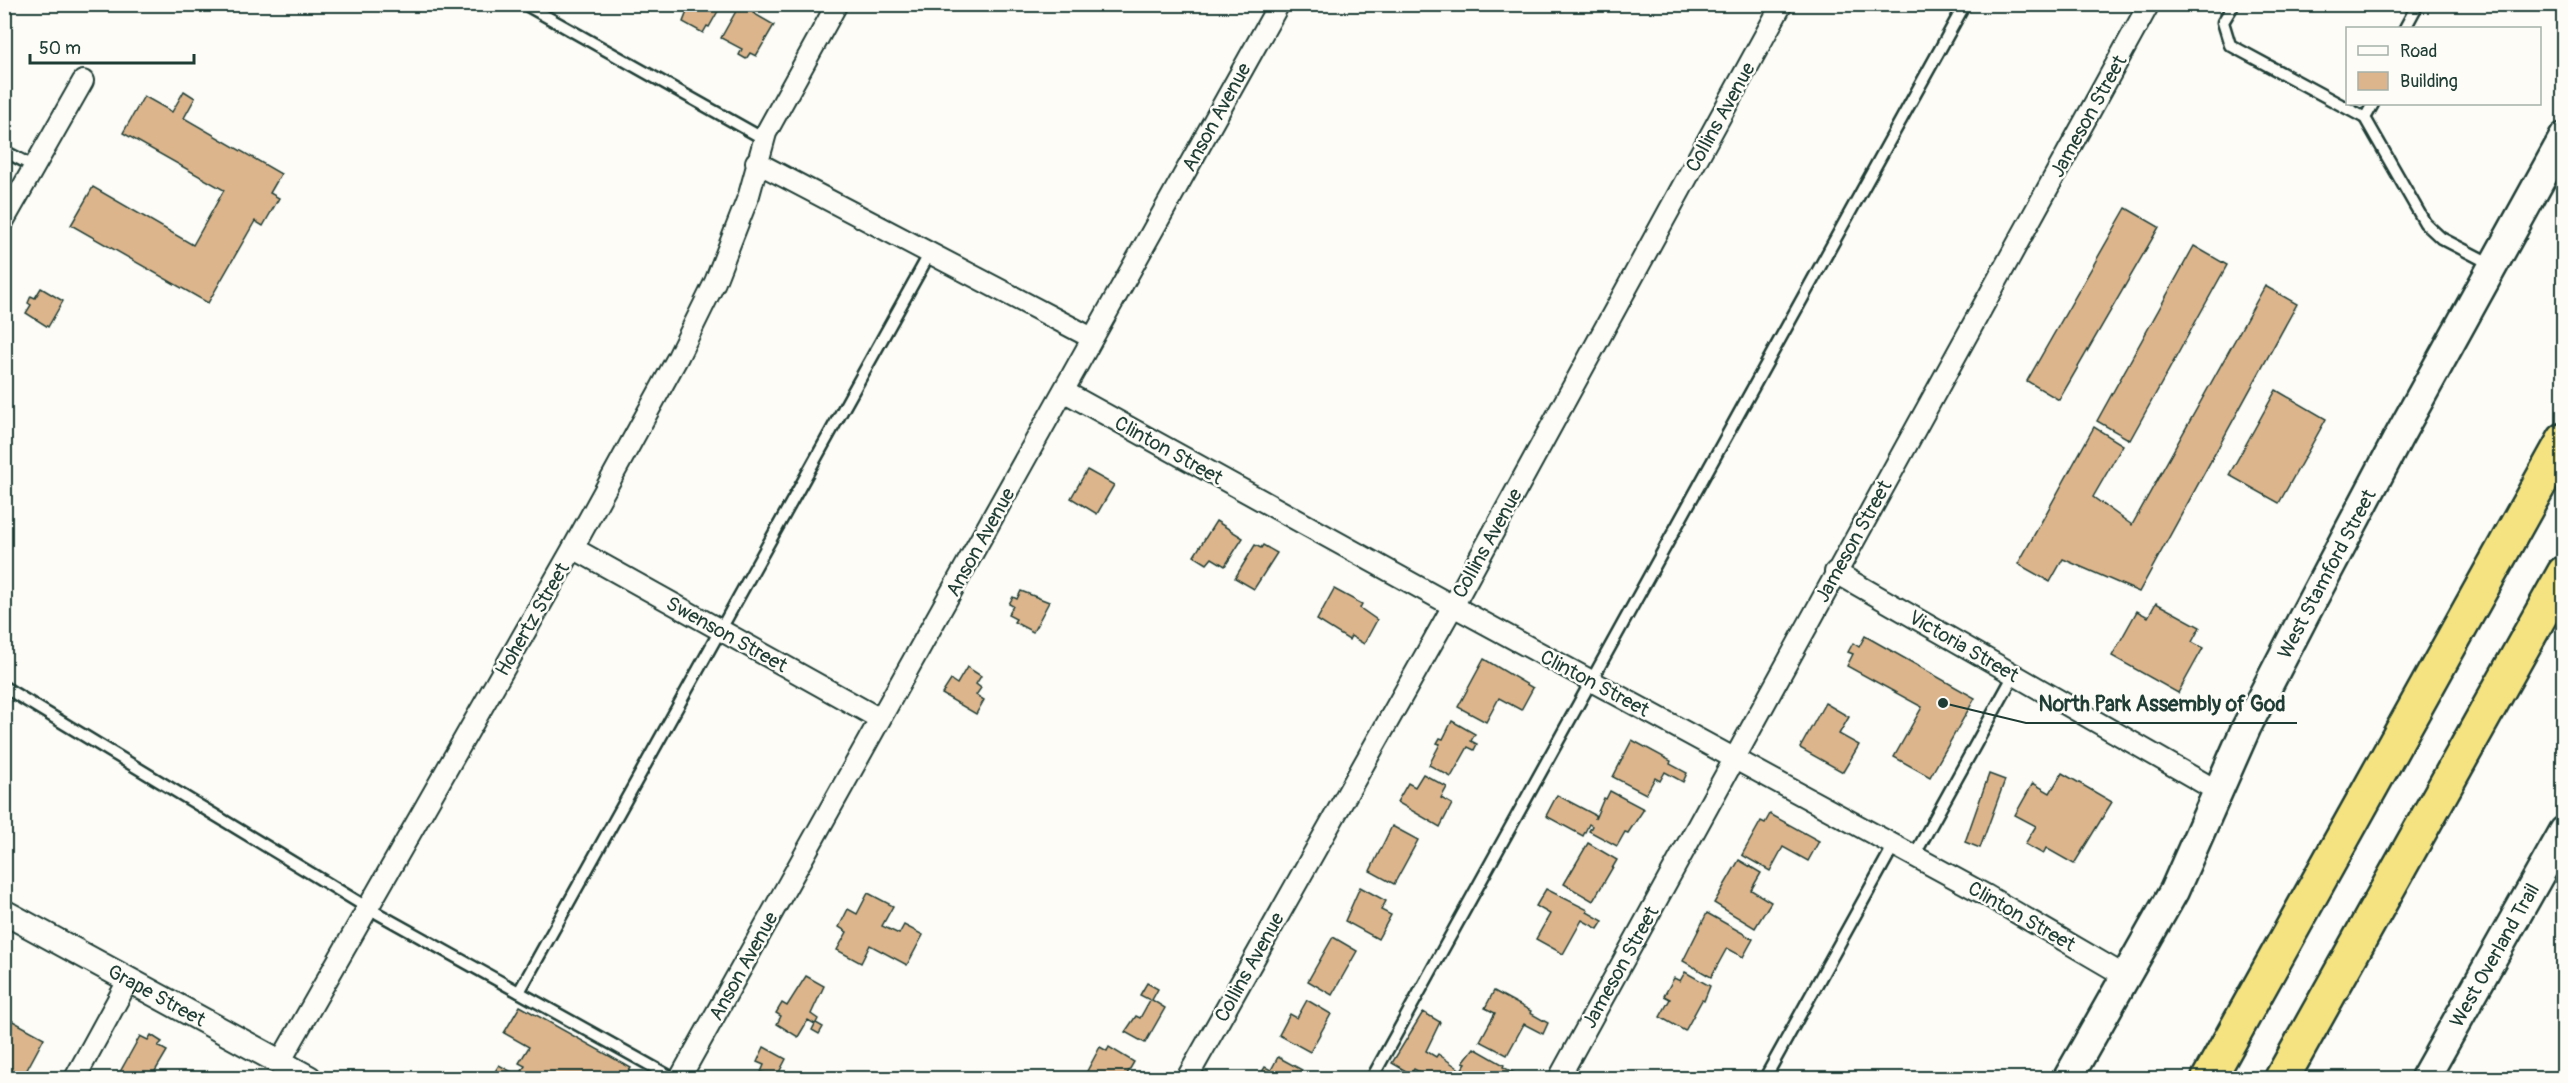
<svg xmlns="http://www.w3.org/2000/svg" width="2568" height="1083" viewBox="0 0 2568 1083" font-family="Pangolin,sans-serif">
	<rect width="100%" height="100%" fill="#fdfcf7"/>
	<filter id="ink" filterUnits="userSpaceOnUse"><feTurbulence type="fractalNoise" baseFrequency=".0167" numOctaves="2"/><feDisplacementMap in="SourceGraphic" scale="12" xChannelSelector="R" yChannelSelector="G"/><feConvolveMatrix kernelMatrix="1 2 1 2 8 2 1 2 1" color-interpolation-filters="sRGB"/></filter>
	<g filter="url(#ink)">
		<g fill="#dcb58d" stroke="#1f3d34" stroke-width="1.5">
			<path d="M690,4H722L709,27L707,26L703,33L683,22Z"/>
			<path d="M740,4L757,6L753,13L774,25L756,56L750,53L746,59L739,55L742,49L721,38Z"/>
			<path d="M184,91L195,98L184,118L281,174L270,193L279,198L263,226L255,221L208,303L71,225L93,187L193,245L224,190L123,133L144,96L172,112Z"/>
			<path d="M2126,208L2159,227L2059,400L2027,381Z"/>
			<path d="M2194,246L2227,265L2130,440L2097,421Z"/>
			<path d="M2265,286L2297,304L2139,592L2063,559L2050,582L2018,564L2094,427L2123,445L2093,497L2132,525Z"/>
			<path d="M41,288L63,301L48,327L26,313L31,305L28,303L31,296L35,298Z"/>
			<path d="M2276,390L2326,419L2279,503L2229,475Z"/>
			<path d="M1087,470L1114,485L1097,514L1071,498Z"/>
			<path d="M1216,521L1243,538L1225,566L1212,558L1207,564L1194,556Z"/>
			<path d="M1255,545L1261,548L1263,545L1277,553L1254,589L1235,578Z"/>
			<path d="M1334,589L1362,604L1360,608L1377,620L1364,644L1351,636L1349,640L1317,620Z"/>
			<path d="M1021,591L1049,602L1033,632L1014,622L1016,619L1008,615L1013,606L1009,604L1013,597L1017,599Z"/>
			<path d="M2156,603L2200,627L2192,642L2203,648L2178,693L2112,656L2137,611L2148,617Z"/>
			<path d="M1865,636L1975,698L1930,777L1894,757L1922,707L1847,666L1853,654L1848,652L1853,643L1859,647Z"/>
			<path d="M1484,659L1533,688L1521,710L1499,698L1486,722L1458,707Z"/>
			<path d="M967,667L981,676L976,684L981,688L976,695L984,700L976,714L942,694L951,680L957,684Z"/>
			<path d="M1825,703L1849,717L1839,734L1859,745L1843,772L1800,748Z"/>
			<path d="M1452,721L1475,734L1471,741L1477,744L1474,750L1468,747L1451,777L1429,765L1440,744L1437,743L1440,738L1443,739Z"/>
			<path d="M1632,740L1671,761L1670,764L1687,773L1683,782L1665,772L1660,781L1655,778L1646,794L1613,777Z"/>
			<path d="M2062,773L2112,802L2074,864L2046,848L2043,854L2025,844L2036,826L2015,815L2033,783L2050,793Z"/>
			<path d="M1423,774L1447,787L1441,798L1452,804L1440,827L1397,802L1408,783L1415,787Z"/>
			<path d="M1989,774L2005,780L1980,848L1965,842Z"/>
			<path d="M1610,791L1644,809L1628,833L1625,832L1617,846L1589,831L1592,826L1589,824L1583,836L1546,816L1557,795L1595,815V819L1604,798L1606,799Z"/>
			<path d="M1770,814L1819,841L1808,861L1783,847L1770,871L1742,855L1761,821L1765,823Z"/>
			<path d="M1392,826L1418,840L1394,884L1370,871Z"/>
			<path d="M1588,843L1617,860L1593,901L1564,884Z"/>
			<path d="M1739,860L1761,873L1751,890L1771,902L1755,928L1714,903Z"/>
			<path d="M1360,887L1386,901L1381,910L1391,915L1378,939L1345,921Z"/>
			<path d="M1546,889L1588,910L1587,912L1603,921L1598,929L1582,920L1563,954L1536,939L1550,914L1536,906Z"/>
			<path d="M868,893L893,906L882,926L899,934L904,925L923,935L907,965L870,945L861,963L837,950L847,932L839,927L848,909L857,914Z"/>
			<path d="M1707,913L1753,939L1743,957L1727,948L1711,977L1683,961Z"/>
			<path d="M1333,937L1357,951L1332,995L1308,981Z"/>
			<path d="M1685,972L1710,986L1704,1001L1702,1000L1685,1031L1660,1017L1670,999L1664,996L1674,978L1680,981Z"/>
			<path d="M806,976L824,986L811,1014L818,1019L816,1023L823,1027L819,1034L812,1030L815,1024L808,1020L798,1037L777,1024L781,1016L776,1013L782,1003L787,1006Z"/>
			<path d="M1147,983L1158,989L1152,1000L1165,1008L1145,1043L1125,1032L1136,1016L1140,1018L1150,1000L1140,995Z"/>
			<path d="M1494,991L1531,1011L1530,1013L1548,1023L1543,1034L1524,1024L1507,1055L1480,1041L1495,1013L1485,1008Z"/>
			<path d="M1307,1000L1331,1014L1310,1052L1279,1035L1290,1014L1297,1018Z"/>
			<path d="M520,1006L631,1068L624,1078H491L499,1065L519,1076L525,1066L519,1063L529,1047L504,1033Z"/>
			<path d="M1423,1012L1440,1022L1426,1051L1436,1057L1438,1054L1461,1070L1466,1063L1463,1062L1474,1048L1504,1065L1503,1067L1520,1076L1519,1078L1498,1076L1497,1078H1431L1414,1069L1411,1074L1392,1063Z"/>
			<path d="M9,1019L44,1038L23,1077L4,1066V1028Z"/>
			<path d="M151,1035L162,1042L158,1046L167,1051L151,1078H119L122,1073L120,1072L140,1036L148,1040Z"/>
			<path d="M764,1047L786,1059L776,1078L761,1072L764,1065L757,1062Z"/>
			<path d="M1100,1047L1107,1051L1109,1047L1134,1062L1127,1074L1131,1076L1130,1078H1091L1092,1076L1086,1073Z"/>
			<path d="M1278,1057L1302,1070L1297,1078H1254L1256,1075L1259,1077L1265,1067L1271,1070Z"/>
		</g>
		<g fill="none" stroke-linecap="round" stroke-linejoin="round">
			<defs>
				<g id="service">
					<path d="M524,4L764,139"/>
					<path d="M2234,4L2223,22L2230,45L2365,118"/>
					<path d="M2405,28L2418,4"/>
					<path d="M2373,104L2365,118L2425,223L2441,238L2493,265"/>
					<path d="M4,151L35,167"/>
					<path d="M4,687L368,908L673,1078"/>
					<path d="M1914,856L2014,675"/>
					<path d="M519,992L930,253"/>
					<path d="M1372,1078L1965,4"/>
					<path d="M1765,1078L1894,845"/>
				</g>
				<g id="minor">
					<path d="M756,162L1092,338"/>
					<path d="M4,220L83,81"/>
					<path d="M1065,392L1453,606L1986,895L2125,976"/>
					<path d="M573,548L880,719"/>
					<path d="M1835,572L2219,792"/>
					<path d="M280,1062L573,548L678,357L715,282L749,195L766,133L837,4"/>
					<path d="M75,1078L128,981"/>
					<path d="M680,1078L1279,4"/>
					<path d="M1187,1078L1453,606L1782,4"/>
					<path d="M1559,1078C1756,721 1951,362 2149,4"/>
				</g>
				<g id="tertiary">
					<path id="s1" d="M4,912L309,1078"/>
				</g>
				<g id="secondary">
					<path id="s2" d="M2068,1078L2174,891L2246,728L2304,616L2398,438L2564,137"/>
					<path id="s3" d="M2425,1078L2564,831"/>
				</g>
				<g id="motorway">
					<path d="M2209,1078L2564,440"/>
					<path d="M2282,1078L2564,573"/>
				</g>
			</defs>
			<use href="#service" stroke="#1f3d34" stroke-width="15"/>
			<use href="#minor" stroke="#1f3d34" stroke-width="24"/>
			<use href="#tertiary" stroke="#1f3d34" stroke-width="28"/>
			<use href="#secondary" stroke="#1f3d34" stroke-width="33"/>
			<use href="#motorway" stroke="#1f3d34" stroke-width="38"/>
			<use href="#service" stroke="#fdfcf7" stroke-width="10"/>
			<use href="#minor" stroke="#fdfcf7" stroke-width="20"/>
			<use href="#tertiary" stroke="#fdfcf7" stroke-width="24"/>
			<use href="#secondary" stroke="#fdfcf7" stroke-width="28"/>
			<use href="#motorway" stroke="#f5e382" stroke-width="33"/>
		</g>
	</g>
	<g text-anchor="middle" stroke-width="5" stroke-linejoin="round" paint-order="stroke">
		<g font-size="20" fill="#1f3d34" stroke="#fdfcf7">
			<text transform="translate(2088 116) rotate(-61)" y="7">Jameson Street</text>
			<text transform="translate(1216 117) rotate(-61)" y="7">Anson Avenue</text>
			<text transform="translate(1720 117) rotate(-61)" y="7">Collins Avenue</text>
			<text transform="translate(1169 450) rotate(29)" y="7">Clinton Street</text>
			<text transform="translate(1853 541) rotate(-61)" y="7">Jameson Street</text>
			<text transform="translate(980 542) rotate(-61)" y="7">Anson Avenue</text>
			<text transform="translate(1487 543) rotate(-61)" y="7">Collins Avenue</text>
			<text dy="7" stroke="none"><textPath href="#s2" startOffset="567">West Stamford Street</textPath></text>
			<text transform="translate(532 619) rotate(-60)" y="7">Hohertz Street</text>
			<text transform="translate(727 634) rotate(29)" y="7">Swenson Street</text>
			<text transform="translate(1964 646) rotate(30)" y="7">Victoria Street</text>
			<text transform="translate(1595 683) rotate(28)" y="7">Clinton Street</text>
			<text transform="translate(2022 916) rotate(30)" y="7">Clinton Street</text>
			<text dy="7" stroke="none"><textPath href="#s3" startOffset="141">West Overland Trail</textPath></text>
			<text transform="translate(743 966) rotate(-61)" y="7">Anson Avenue</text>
			<text transform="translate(1249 967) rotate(-61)" y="7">Collins Avenue</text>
			<text transform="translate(1620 967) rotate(-61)" y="7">Jameson Street</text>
			<text dy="7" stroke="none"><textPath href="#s1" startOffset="174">Grape Street</textPath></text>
		</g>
	</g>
	<path fill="none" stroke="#1f3d34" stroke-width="2" d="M1943 703L2026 723H2297"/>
	<circle fill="#1f3d34" stroke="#fdfcf7" stroke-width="2" cx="1943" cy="703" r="6"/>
	<g font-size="21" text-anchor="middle" font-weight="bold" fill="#1f3d34" stroke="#fdfcf7" stroke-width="5" stroke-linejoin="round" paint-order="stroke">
		<text x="2162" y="711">North Park Assembly of God</text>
	</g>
	<rect width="2568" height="1083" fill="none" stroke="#fdfcf7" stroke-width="24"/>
	<rect x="12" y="12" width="2544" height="1059" fill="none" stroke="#1f3d34" stroke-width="2" filter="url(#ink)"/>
	<rect x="2346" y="27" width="195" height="78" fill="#fdfcf7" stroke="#a4b0a9" stroke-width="1.5"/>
	<rect x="2358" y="46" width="30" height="9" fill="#fdfcf7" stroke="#a4b0a9" stroke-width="1.5"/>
	<text x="2400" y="57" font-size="18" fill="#1f3d34">Road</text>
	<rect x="2358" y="72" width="30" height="18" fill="#dcb58d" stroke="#a4b0a9" stroke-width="1.5"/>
	<text x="2400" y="87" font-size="18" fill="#1f3d34">Building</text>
	<path d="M30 54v9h164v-9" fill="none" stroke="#1f3d34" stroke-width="3"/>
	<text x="39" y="54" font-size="18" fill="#1f3d34" stroke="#fdfcf7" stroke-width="4.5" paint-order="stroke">50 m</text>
</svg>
